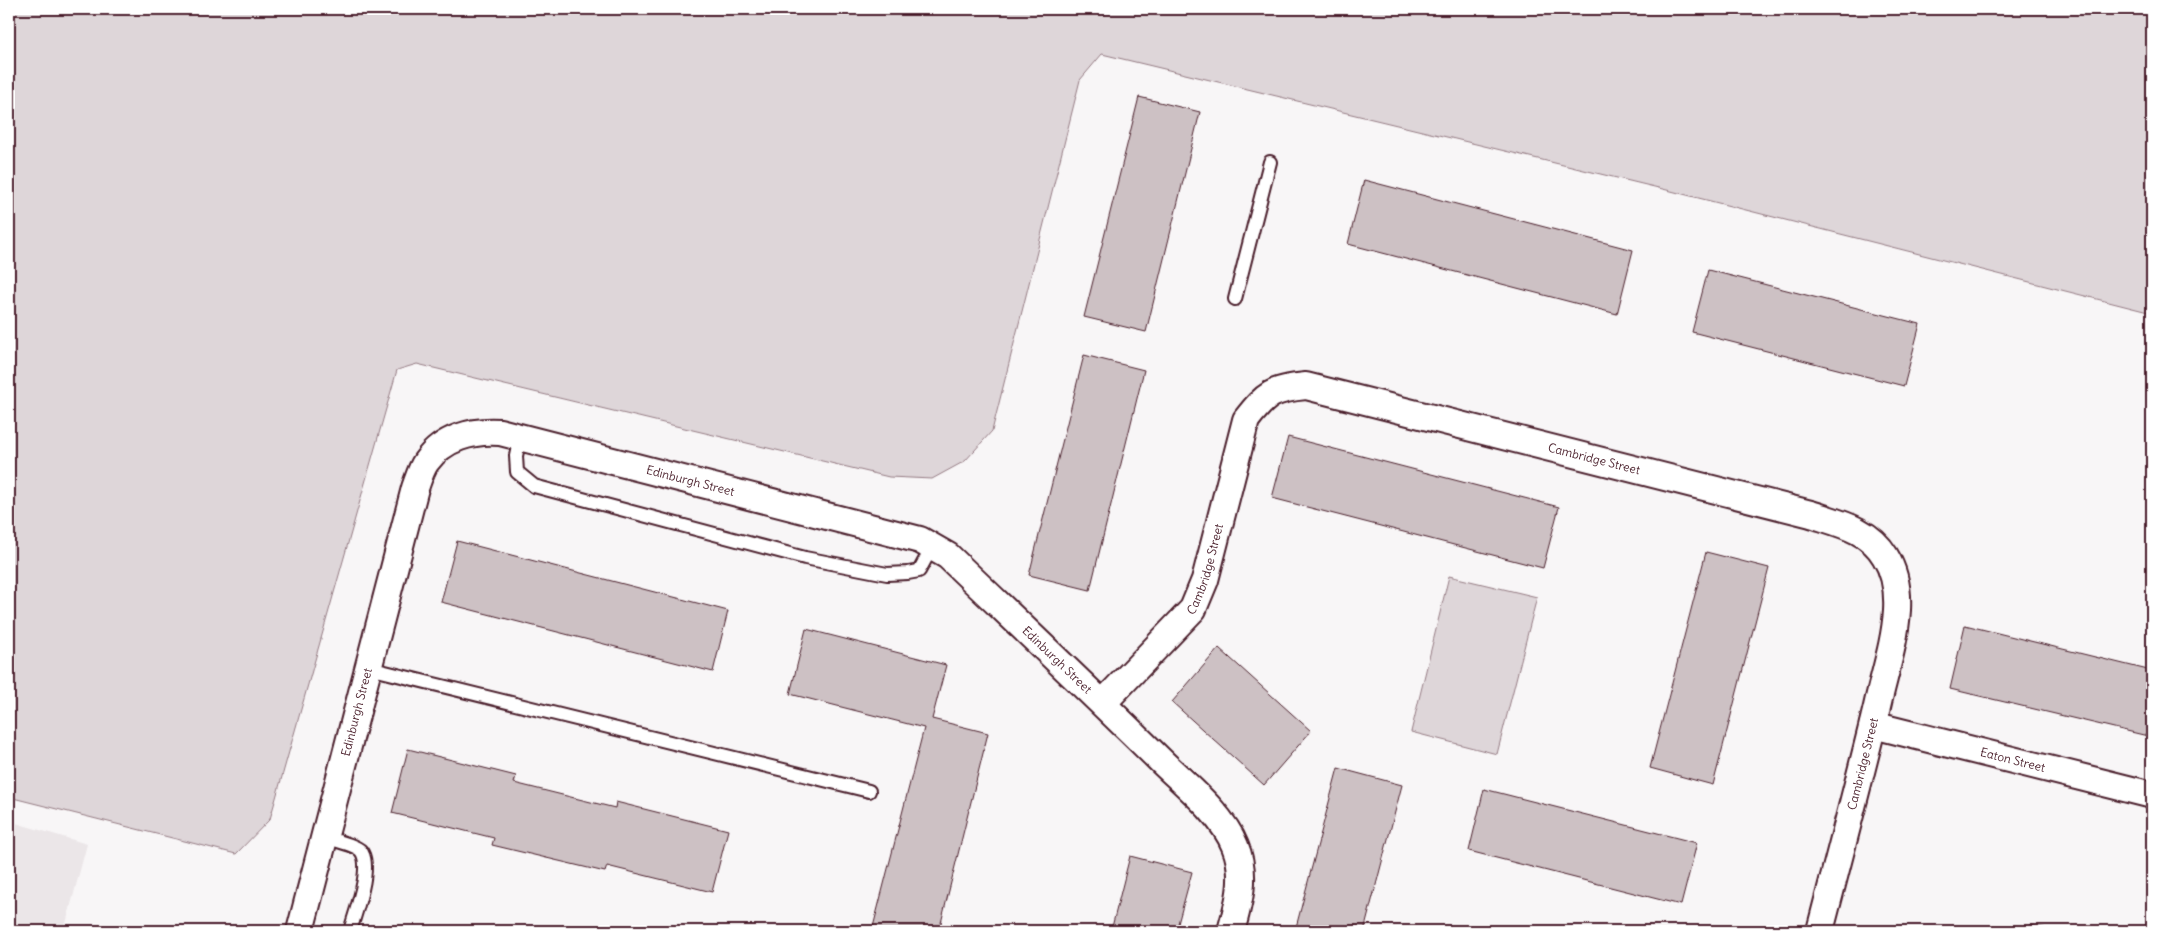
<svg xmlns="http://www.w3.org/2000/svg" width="2161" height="940" viewBox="0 0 2161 940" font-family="Delius,sans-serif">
	<rect width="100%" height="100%" fill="#f8f6f7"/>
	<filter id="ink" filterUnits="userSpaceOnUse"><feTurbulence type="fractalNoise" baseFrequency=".02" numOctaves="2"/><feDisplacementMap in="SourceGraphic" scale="10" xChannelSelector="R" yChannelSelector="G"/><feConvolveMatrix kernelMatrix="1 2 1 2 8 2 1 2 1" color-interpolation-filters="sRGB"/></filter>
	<g filter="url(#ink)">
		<path fill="#ebe6e8" d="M9,821L87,844L64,931H9Z"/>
		<g fill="#ded6d9" stroke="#947a82">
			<path d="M9,9H2152V313L1671,191L1102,54L1080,80L992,431L965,461L932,479L889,477L417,364L397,370L270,819L236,854L9,797Z"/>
			<path d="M1449,576L1537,597L1497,754L1411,732Z"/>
		</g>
		<g fill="#cdc1c4" stroke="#4a1f2b">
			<path d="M1139,97L1200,112L1146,332L1084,317Z"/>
			<path d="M1364,180L1633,250L1617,314L1348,244Z"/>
			<path d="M1708,270L1920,324L1904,386L1692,332Z"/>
			<path d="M1084,355L1144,370L1090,590L1029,575Z"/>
			<path d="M1288,437L1559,507L1543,568L1272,498Z"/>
			<path d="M457,541L728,611L713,672L441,602Z"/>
			<path d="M1706,552L1769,568L1713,785L1650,768Z"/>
			<path d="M1965,625L2152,671V737L1950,689Z"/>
			<path d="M806,629L946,665L932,719L988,733L939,931H872L924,728L790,694Z"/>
			<path d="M1219,648L1311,731L1264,785L1172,702Z"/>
			<path d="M408,749L516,776L514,783L615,808L616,802L728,830L712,892L607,866L605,872L492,845L494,838L392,813Z"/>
			<path d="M1338,768L1402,785L1364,931H1295Z"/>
			<path d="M1484,789L1697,843L1681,905L1469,851Z"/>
			<path d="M1130,856L1192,872L1176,931H1111Z"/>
			<path d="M2030,925L2056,931H2028Z"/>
		</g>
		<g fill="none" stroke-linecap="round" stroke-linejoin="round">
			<defs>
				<g id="service">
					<path d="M1235,299L1270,162"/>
					<path d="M520,437L516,456L517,472L534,486L805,558L887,574L908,573L919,571L932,547"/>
					<path d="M369,668L869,791"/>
					<path d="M324,837C333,840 356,845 361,851C373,867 355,913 350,931"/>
				</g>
				<g id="minor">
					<path id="s1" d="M1103,703L1193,609L1205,580L1246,420C1266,394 1273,389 1306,386L1811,514C1838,523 1869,529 1885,556C1895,572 1898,592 1897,610C1895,643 1884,675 1877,707C1859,782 1839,857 1820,931"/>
					<path id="s2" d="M1873,725L2152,795"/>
					<path id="s3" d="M300,931L415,488C418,480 421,469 426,462C443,438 472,430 500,432L920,540L948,556C1018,623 1089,690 1158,758C1183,783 1222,813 1235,846C1247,875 1239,903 1231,931"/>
				</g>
			</defs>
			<use href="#service" stroke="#4a1f2b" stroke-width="16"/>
			<use href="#minor" stroke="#4a1f2b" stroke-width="30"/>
			<use href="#service" stroke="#fff" stroke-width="12"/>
			<use href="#minor" stroke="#fff" stroke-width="26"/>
		</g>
	</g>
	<g text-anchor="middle" stroke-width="4" stroke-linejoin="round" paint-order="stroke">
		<g font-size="12" fill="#4a1f2b" stroke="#fff">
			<text dy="4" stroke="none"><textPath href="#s1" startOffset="696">Cambridge Street</textPath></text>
			<text dy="4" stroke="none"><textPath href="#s3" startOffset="766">Edinburgh Street</textPath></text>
			<text dy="4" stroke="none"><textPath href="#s1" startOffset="172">Cambridge Street</textPath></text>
			<text dy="4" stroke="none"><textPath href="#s3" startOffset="1186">Edinburgh Street</textPath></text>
			<text dy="4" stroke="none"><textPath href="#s3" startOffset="226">Edinburgh Street</textPath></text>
			<text dy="4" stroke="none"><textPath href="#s2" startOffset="144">Eaton Street</textPath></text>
			<text transform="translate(1863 764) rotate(-76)" y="4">Cambridge Street</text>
		</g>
	</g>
	<rect width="2161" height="940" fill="none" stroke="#fff" stroke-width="30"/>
	<rect x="15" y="15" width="2131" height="910" fill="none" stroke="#4a1f2b" stroke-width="2" filter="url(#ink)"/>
</svg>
